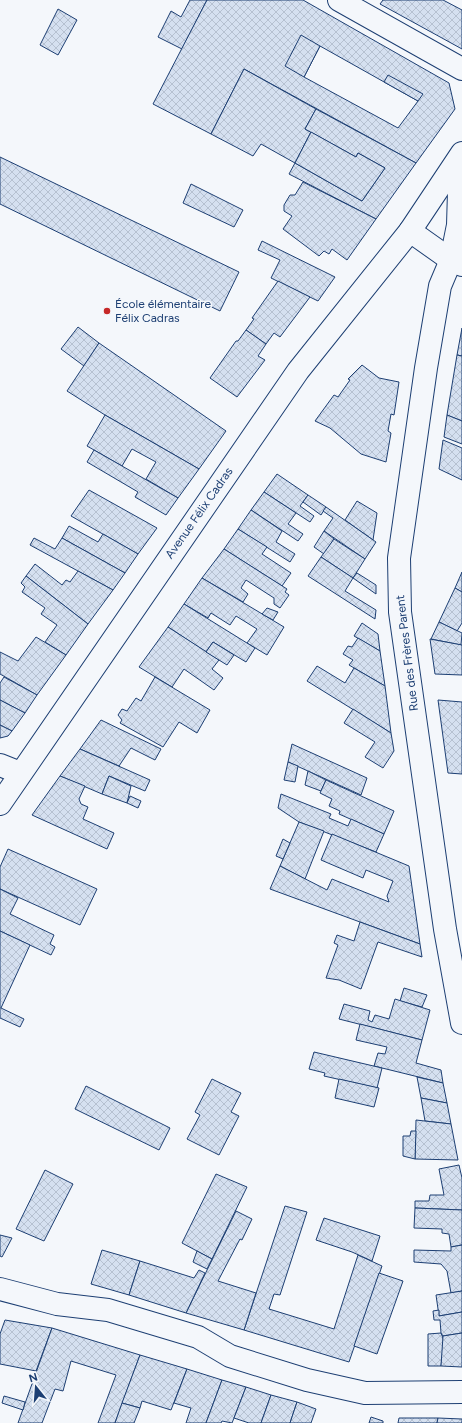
<svg xmlns="http://www.w3.org/2000/svg" width="462" height="1423" viewBox="0 0 462 1423" font-family="Figtree,sans-serif">
	<defs>
		<pattern id="building-cross-hatch" width="8" height="8" patternUnits="userSpaceOnUse"><rect width="8" height="8" fill="#d5e0f0"/><path d="M0 0l8 8M0 8l8-8" fill="none" stroke="#b6c1d1"/></pattern>
	</defs>
	<rect width="100%" height="100%" fill="#f4f7fb"/>
	<g fill="url(#building-cross-hatch)" stroke="#1d3f73" fill-rule="evenodd">
		<path d="M190,0H207L182,49L158,37L171,11L181,17Z"/>
		<path d="M207,0H303L449,83L455,109L416,163L244,69L211,134L153,104ZM320,46L418,101L398,128L304,77Z"/>
		<path d="M383,0H443L462,10V49L380,4Z"/>
		<path d="M58,9L77,20L58,55L40,45Z"/>
		<path d="M301,35L320,46L304,77L285,66Z"/>
		<path d="M244,69L316,109L305,129L311,132L295,163L261,144L253,156L211,134Z"/>
		<path d="M388,75L423,94L418,101L384,82Z"/>
		<path d="M316,109L416,163L376,219L289,174L295,163L362,201L385,168L358,153L356,157L305,129Z"/>
		<path d="M311,132L356,157L358,153L385,168L362,201L295,163Z"/>
		<path d="M0,157L239,272L220,311L0,204Z"/>
		<path d="M303,182L376,219L347,260L332,249L329,254L324,251L319,256L283,229L292,216L284,211V205L290,195H295Z"/>
		<path d="M191,184L243,210L234,227L183,203Z"/>
		<path d="M262,241L335,277L318,301L271,278L280,260L258,250Z"/>
		<path d="M278,281L310,297L280,337L274,333L266,344L246,330L254,319L252,318Z"/>
		<path d="M78,327L99,343L84,366L61,349Z"/>
		<path d="M462,328V356L457,355Z"/>
		<path d="M246,330L266,344L258,356L265,360L237,397L210,378L236,341H238Z"/>
		<path d="M99,343L226,431L199,469L105,415L67,391Z"/>
		<path d="M457,355L462,356V421L447,415Z"/>
		<path d="M362,365L379,378L399,382L394,415L391,414L388,431L391,433L386,462L361,454L330,428L315,421L334,395L338,397L350,380L348,379Z"/>
		<path d="M105,415L199,469L178,498L146,479L156,462L132,449L122,466L87,446Z"/>
		<path d="M447,415L462,421V444L444,437Z"/>
		<path d="M443,440L462,448V480L439,469Z"/>
		<path d="M94,450L178,498L166,515L135,497L138,492L87,462Z"/>
		<path d="M277,474L308,495L300,506L314,516L310,522L264,492Z"/>
		<path d="M89,490L157,528L138,554L71,516Z"/>
		<path d="M264,492L296,513L288,524L303,534L298,541L251,510Z"/>
		<path d="M308,495L326,507L321,515L303,502Z"/>
		<path d="M357,501L377,513L373,540L345,520Z"/>
		<path d="M326,507L376,542L365,559L324,531L333,518L323,511Z"/>
		<path d="M251,510L282,531L276,542L295,554L290,562L238,529Z"/>
		<path d="M69,526L98,542L103,534L138,554L125,573L62,538Z"/>
		<path d="M238,529L267,547L262,554L291,573L282,586L224,549Z"/>
		<path d="M324,531L334,539L324,554L314,547Z"/>
		<path d="M34,538L55,549L62,538L125,573L113,590L30,545Z"/>
		<path d="M334,539L365,559L353,578L321,557Z"/>
		<path d="M224,549L287,589L285,592L289,595L280,608L274,604V598L246,580L241,588L248,594L243,602L202,578Z"/>
		<path d="M321,557L353,578L345,591L376,610L375,619L308,576Z"/>
		<path d="M35,564L62,585L66,580L70,582L78,571L113,590L88,624L26,576Z"/>
		<path d="M462,572V592L455,588Z"/>
		<path d="M357,573L376,585V594L353,578Z"/>
		<path d="M26,576L88,624L66,655L45,642L57,625L41,614L45,608L22,592L25,587L21,583Z"/>
		<path d="M202,578L284,627L267,655L247,643L257,629L236,616L230,625L211,613L208,618L184,604Z"/>
		<path d="M455,588L462,592V623L457,631L439,622Z"/>
		<path d="M184,604L255,648L246,662L213,642L206,652L168,627Z"/>
		<path d="M267,608L278,612L273,620L262,614Z"/>
		<path d="M439,622L462,633L461,645L431,639Z"/>
		<path d="M362,623L378,634L380,651L354,636Z"/>
		<path d="M168,627L219,660L212,669L223,678L214,690L184,669L172,687L139,667Z"/>
		<path d="M36,637L66,655L37,695L0,674V652L18,661Z"/>
		<path d="M358,638L380,651L385,686L349,665L353,660L343,654L348,646L352,647Z"/>
		<path d="M430,639L462,645V675L435,674Z"/>
		<path d="M213,642L234,655L227,665L206,652Z"/>
		<path d="M317,666L345,683L354,668L385,686L391,733L307,681Z"/>
		<path d="M4,677L37,695L25,713L0,700V683Z"/>
		<path d="M155,677L210,710L197,733L179,722L163,747L120,723L122,720L118,715L122,709L127,711L136,698L141,701Z"/>
		<path d="M0,700L25,713L12,731L0,725Z"/>
		<path d="M438,700L462,702V774L448,773Z"/>
		<path d="M353,709L391,733L394,751L383,768L365,757L375,742L344,723Z"/>
		<path d="M101,720L161,749L155,760L131,748L119,766L80,749Z"/>
		<path d="M0,725L12,731L8,736L0,738Z"/>
		<path d="M292,744L367,778L361,795L288,762Z"/>
		<path d="M80,749L150,780L145,791L109,776L102,794L60,776Z"/>
		<path d="M288,762L298,766L295,782L284,780Z"/>
		<path d="M308,771L326,780L321,791L305,785Z"/>
		<path d="M60,776L85,786L79,799L81,804L88,807L83,819L114,833L107,849L32,815Z"/>
		<path d="M109,776L131,786L127,803L102,794Z"/>
		<path d="M326,780L394,811L384,834L339,814L340,811L329,806L332,799L320,793Z"/>
		<path d="M281,794L331,814L329,818L348,826L351,819L384,834L376,852L299,822L278,808Z"/>
		<path d="M130,796L141,801L138,808L127,803Z"/>
		<path d="M299,822L324,831L305,879L280,866Z"/>
		<path d="M332,834L409,866L420,944L270,889L280,866L327,890L332,879L389,902L387,896L393,881L366,870L363,878L321,860Z"/>
		<path d="M283,839L290,843L283,859L276,856Z"/>
		<path d="M8,849L97,889L80,925L0,889V867Z"/>
		<path d="M0,889L18,898L10,914L54,935L50,944L55,947L51,955L0,931Z"/>
		<path d="M360,922L420,944L422,957L378,942L361,989L339,980L326,978L338,945L334,943L337,935L354,941Z"/>
		<path d="M0,931L30,945L1,1008L24,1019L20,1027L0,1018Z"/>
		<path d="M404,988L427,995L422,1007L400,1001Z"/>
		<path d="M395,999L430,1010L422,1040L339,1019L344,1004L370,1011L368,1020L372,1022L375,1015L389,1019Z"/>
		<path d="M360,1024L422,1040L416,1063L441,1070L443,1083L374,1066L378,1053L385,1054L387,1047L356,1040Z"/>
		<path d="M314,1052L382,1068L377,1088L324,1076L325,1073L309,1069Z"/>
		<path d="M417,1077L443,1083L447,1103L421,1098Z"/>
		<path d="M212,1079L241,1093L231,1112L239,1116L219,1155L187,1139L200,1115L195,1112Z"/>
		<path d="M339,1079L379,1088L374,1107L335,1098Z"/>
		<path d="M86,1086L170,1128L159,1150L75,1109Z"/>
		<path d="M421,1098L447,1103L451,1124L425,1121Z"/>
		<path d="M416,1120L451,1124L458,1160L415,1159Z"/>
		<path d="M411,1131H416L415,1159L403,1156V1136H410Z"/>
		<path d="M459,1165L462,1178V1210L415,1208V1201H429L430,1195H444L439,1169Z"/>
		<path d="M45,1170L73,1184L44,1241L16,1229Z"/>
		<path d="M216,1174L247,1187L212,1259L182,1243Z"/>
		<path d="M285,1206L307,1212L280,1295L274,1294L269,1309L334,1329L358,1255L382,1266L349,1362L244,1330Z"/>
		<path d="M415,1208L462,1210V1245L451,1247L449,1234L442,1233V1229L414,1228Z"/>
		<path d="M236,1211L252,1219L242,1240L240,1239L218,1281L256,1293L244,1330L186,1313Z"/>
		<path d="M324,1218L380,1236L372,1261L352,1252L316,1240Z"/>
		<path d="M0,1235L12,1238L2,1257L0,1256Z"/>
		<path d="M462,1245V1291L451,1293L447,1271L441,1264L414,1262V1250L451,1251V1247Z"/>
		<path d="M102,1250L140,1261L129,1295L91,1284Z"/>
		<path d="M197,1251L212,1259L207,1269L193,1262Z"/>
		<path d="M140,1261L194,1278L199,1270L205,1273L186,1313L129,1295Z"/>
		<path d="M379,1273L403,1281L377,1354L354,1346Z"/>
		<path d="M462,1291V1312L439,1316L436,1295Z"/>
		<path d="M439,1310V1316L462,1312V1333L443,1336L441,1333L440,1320H434L433,1311Z"/>
		<path d="M5,1320L52,1328L36,1371L0,1364V1334Z"/>
		<path d="M52,1328L140,1355L115,1423H98L116,1375L71,1361L63,1391L55,1389L42,1423H18Z"/>
		<path d="M441,1333L444,1341L441,1366H428V1334Z"/>
		<path d="M462,1333V1367L441,1366L443,1336Z"/>
		<path d="M140,1355L187,1369L171,1410L142,1401L140,1408L122,1403Z"/>
		<path d="M187,1369L222,1380L206,1423H186L191,1408L174,1403Z"/>
		<path d="M222,1380L246,1387L234,1418L232,1423L222,1421L221,1423H206Z"/>
		<path d="M246,1387L271,1395L261,1423H249L234,1418Z"/>
		<path d="M271,1395L297,1402L290,1423H261Z"/>
		<path d="M4,1396L25,1402L23,1410L2,1403Z"/>
		<path d="M297,1402L316,1409L311,1423H290Z"/>
		<path d="M122,1403L140,1408L134,1423H115Z"/>
		<path d="M371,1417L383,1421V1423H369Z"/>
		<path d="M399,1418H438L437,1423H398Z"/>
		<path d="M438,1418L462,1419V1423H437Z"/>
	</g>
	<g fill="none" stroke-linecap="round" stroke-linejoin="round">
		<defs>
			<g id="minor">
				<path d="M339,0L462,69"/>
				<path d="M410,231L451,260L462,265"/>
				<path d="M451,260L440,286L426,368L399,558L400,612L445,929L462,1023"/>
				<path d="M0,765L20,773"/>
				<path d="M0,1289L57,1304L108,1310L198,1337L230,1356L307,1380L365,1393L462,1392"/>
			</g>
			<g id="tertiary">
				<path d="M451,260L458,225L460,157"/>
				<path d="M0,804L298,371L410,231L462,153"/>
			</g>
		</defs>
		<use href="#minor" stroke="#1d3f73" stroke-width="24"/>
		<use href="#tertiary" stroke="#1d3f73" stroke-width="24"/>
		<use href="#minor" stroke="#f4f7fb" stroke-width="22"/>
		<use href="#tertiary" stroke="#f4f7fb" stroke-width="22"/>
	</g>
	<circle fill="#c62828" stroke="#f4f7fb" stroke-width="1.5" cx="107" cy="311" r="4"/>
	<g text-anchor="middle" stroke-width="3" stroke-linejoin="round" paint-order="stroke">
		<g font-size="12" fill="#1d3f73" stroke="#f4f7fb" text-anchor="start">
			<text x="115" y="308">École élémentaire<tspan x="115" dy="14">Félix Cadras</tspan></text>
		</g>
		<g font-size="12" fill="#1d3f73" stroke="#f4f7fb">
			<text transform="translate(199 513) rotate(-55)" y="4">Avenue Félix Cadras</text>
			<text transform="translate(407 653) rotate(-97)" y="4">Rue des Frères Parent</text>
		</g>
	</g>
	<g transform="translate(36 1387) rotate(343)" stroke="#f4f7fb" stroke-width="3" paint-order="stroke">
	<path d="M0-3L7 15L0 10L-7 15Z" fill="#1d3f73"/>
	<text y="-6" font-size="11" font-weight="bold" text-anchor="middle" fill="#1d3f73">N</text>
	</g>
</svg>
